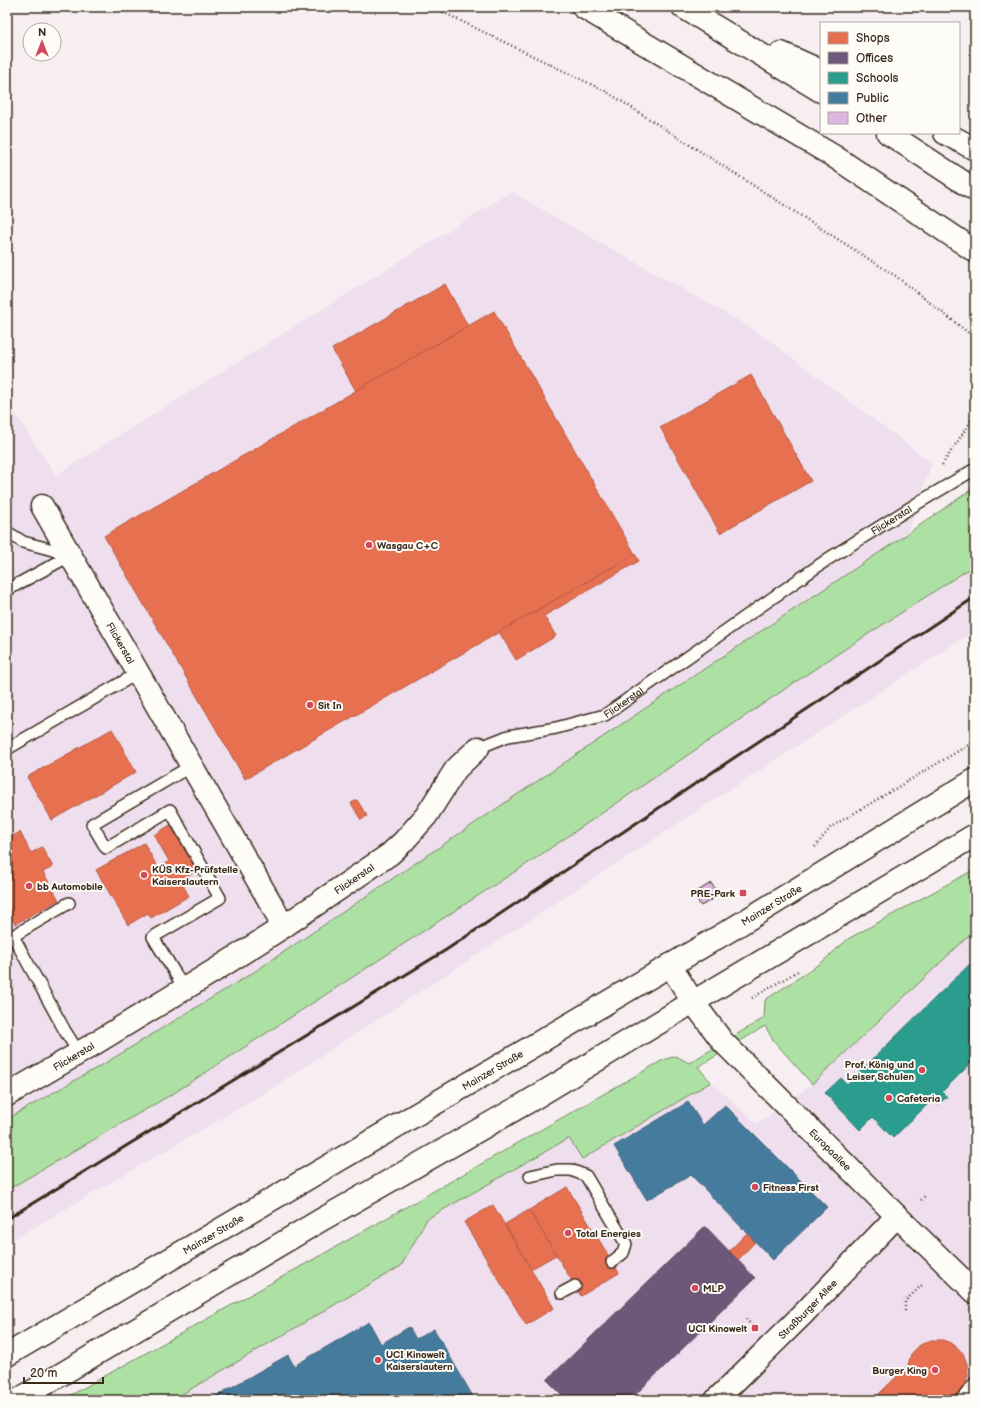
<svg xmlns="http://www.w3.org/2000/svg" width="982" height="1407" viewBox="0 0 982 1407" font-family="'Balsamiq Sans',sans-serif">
	<rect width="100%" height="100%" fill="#f7eef2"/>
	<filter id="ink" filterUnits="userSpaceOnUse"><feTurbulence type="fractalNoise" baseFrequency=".025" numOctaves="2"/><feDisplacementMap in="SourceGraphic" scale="8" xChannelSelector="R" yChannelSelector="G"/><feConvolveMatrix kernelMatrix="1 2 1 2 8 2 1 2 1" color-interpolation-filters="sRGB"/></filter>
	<g filter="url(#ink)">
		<g fill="#efdeed">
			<path d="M511,192L755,330L932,463L907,534L668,693L323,930L107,1062L7,1119V402L56,475Z"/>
			<path d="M975,565V630L263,1094L7,1243V1190L174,1093L530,862L822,664Z"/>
			<path d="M975,930V1400H172L401,1266L427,1219L569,1137L582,1159L711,1082L757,1124L812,1084Z"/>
		</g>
		<g fill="#ade1a3" stroke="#748660">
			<path d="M975,487V565L822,664L530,862L174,1093L7,1190V1119L107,1062L254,972L668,693L907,534Z"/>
			<path d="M975,869V930L812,1084L773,1040L765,1026L698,1067L711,1082L582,1159L569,1138L427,1219L401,1266L172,1400H62L357,1235L663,1060L676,1056L689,1063L764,1018L765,1000L821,963L848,939Z"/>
		</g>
		<g fill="#e76f51" stroke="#b35a42">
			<path d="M445,284L468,326L356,391L332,349Z"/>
			<path d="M494,311L635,554L245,779L104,536Z"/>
			<path d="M751,375L811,481L720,533L660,427Z"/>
			<path d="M635,554L639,561L544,616L556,636L516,660L499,632Z"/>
			<path d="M112,729L136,772L52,820L27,777Z"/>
			<path d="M357,800L367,816L361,820L351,803Z"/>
			<path d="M170,825L197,871L180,880L189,896L151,918L148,913L128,925L96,870L144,843L158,868L169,861L154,835Z"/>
			<path d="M20,832L31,853L42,847L53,867L43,872L59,900L15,924L7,910V839Z"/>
			<path d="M567,1187L619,1273L581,1296L529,1210Z"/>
			<path d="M493,1205L554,1308L526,1325L464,1222Z"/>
			<path d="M529,1210L556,1255L531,1269L505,1224Z"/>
			<path d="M747,1233L755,1242L738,1260L729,1251Z"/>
			<path d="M931,1340H943L953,1344L963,1353L967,1364L968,1376L963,1388L955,1396L945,1400H873L908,1365L911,1354L920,1345Z"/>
		</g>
		<path fill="#6d597a" stroke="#5e4b5e" d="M705,1226L755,1278L630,1400H567L547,1380Z"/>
		<path fill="#2a9d8f" stroke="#2f7a6d" d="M975,959V1059L942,1092L947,1097L937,1105L932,1100L893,1138L873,1117L860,1130L825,1093L841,1078L847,1084Z"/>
		<g fill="#457b9d" stroke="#426377">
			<path d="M688,1102L703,1125L725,1105L827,1207L773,1260L691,1175L647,1200L614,1146Z"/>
			<path d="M369,1322L381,1344L409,1327L416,1339L434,1329L475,1400H209L288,1355L294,1366Z"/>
		</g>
		<path fill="#ddb7e0" stroke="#3b2a1e" d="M711,883L719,895L701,906L693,894Z"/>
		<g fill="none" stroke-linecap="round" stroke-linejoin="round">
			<defs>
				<g id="service">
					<path d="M7,532L23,542L68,554"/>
					<path d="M7,590L71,555"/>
					<path id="s1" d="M478,748L508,736L556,728L605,715L828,559L918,503L975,469"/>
					<path d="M7,749L138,673"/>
					<path d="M69,903L13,936L65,1031L79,1053"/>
					<path d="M184,988L153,937L220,898L170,810L106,848L92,824L191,766"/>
					<path d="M530,1176L557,1170H571L586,1176L626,1244L623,1253L612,1262"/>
					<path d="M562,1293L575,1286"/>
					<path d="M961,1400L975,1383"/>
				</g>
				<g id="minor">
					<path id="s2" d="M42,506L273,907L283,927"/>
					<path id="s3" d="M693,1002L723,1042L897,1216L975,1292"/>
					<path id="s4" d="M7,1095L79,1053L217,969L283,927L390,854L403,842L426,816L456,769L478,748"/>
					<path id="s5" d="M716,1400L803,1314L897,1216"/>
				</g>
				<g id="secondary">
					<path d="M670,965L693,1002"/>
					<path id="s6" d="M7,1355L732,929L975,780"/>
					<path d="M18,1400L321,1220L526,1103L693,1002L975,835"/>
				</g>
				<g id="motorway">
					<path d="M583,7L835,157L975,251"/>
					<path d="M683,7L821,91"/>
					<path d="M781,53L821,71"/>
					<path d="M888,133L975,190"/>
					<path d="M945,133L975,149"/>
				</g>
			</defs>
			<use href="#service" stroke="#3b2a1e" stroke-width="14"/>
			<use href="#minor" stroke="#3b2a1e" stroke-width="25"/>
			<use href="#secondary" stroke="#3b2a1e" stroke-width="25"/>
			<use href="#motorway" stroke="#3b2a1e" stroke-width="25"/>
			<g stroke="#3b2a1e" stroke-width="2.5" stroke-dasharray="1 3" stroke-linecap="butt">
				<path d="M432,7L607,92L897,277L975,338"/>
				<path d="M942,465L975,415"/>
				<path d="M815,847L831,827L975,741"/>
				<path d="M752,998L798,971"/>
				<path d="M921,1200L925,1196"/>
				<path d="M905,1311V1301L922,1285"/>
				<path d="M746,1319L754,1328"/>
			</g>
			<use href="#service" stroke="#fdfcf7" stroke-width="11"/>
			<use href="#minor" stroke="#fdfcf7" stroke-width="22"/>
			<use href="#secondary" stroke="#fdfcf7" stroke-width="22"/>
			<use href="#motorway" stroke="#fdfcf7" stroke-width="22"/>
			<path stroke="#3b2a1e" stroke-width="3" d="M7,1219L446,950L975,597"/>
		</g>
	</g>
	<g fill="#d1495b" stroke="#fdfcf7" stroke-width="1.5">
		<circle cx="369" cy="545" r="4"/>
		<circle cx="310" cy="705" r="4"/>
		<circle cx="144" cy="875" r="4"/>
		<circle cx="29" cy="886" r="4"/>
		<rect x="739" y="889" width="8" height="8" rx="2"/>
		<circle cx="922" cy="1070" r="4"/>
		<circle cx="889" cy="1098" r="4"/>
		<circle cx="755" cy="1187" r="4"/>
		<circle cx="568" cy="1233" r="4"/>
		<circle cx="695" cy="1288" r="4"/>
		<rect x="751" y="1324" width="8" height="8" rx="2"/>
		<circle cx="378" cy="1360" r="4"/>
		<circle cx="935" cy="1370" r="4"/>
	</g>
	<g text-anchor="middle" stroke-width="4" stroke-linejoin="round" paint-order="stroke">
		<g font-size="10" fill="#3b2a1e" stroke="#fdfcf7">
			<text dy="4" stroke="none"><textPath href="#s1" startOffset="478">Flickerstal</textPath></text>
			<text dy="4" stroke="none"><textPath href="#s2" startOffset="158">Flickerstal</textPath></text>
			<text dy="4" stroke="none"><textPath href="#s1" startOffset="154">Flickerstal</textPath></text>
			<text dy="4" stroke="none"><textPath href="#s4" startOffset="409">Flickerstal</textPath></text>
			<text dy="4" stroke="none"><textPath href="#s6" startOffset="887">Mainzer Straße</textPath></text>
			<text dy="4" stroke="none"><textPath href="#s4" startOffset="77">Flickerstal</textPath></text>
			<text dy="4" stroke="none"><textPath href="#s6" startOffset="563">Mainzer Straße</textPath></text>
			<text dy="4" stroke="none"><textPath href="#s3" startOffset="202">Europaallee</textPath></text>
			<text dy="4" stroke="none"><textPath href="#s6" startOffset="239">Mainzer Straße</textPath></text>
			<text dy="4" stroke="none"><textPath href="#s5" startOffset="129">Straßburger Allee</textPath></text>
		</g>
		<g font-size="10" font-weight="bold" fill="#3b2a1e" stroke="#fdfcf7" text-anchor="start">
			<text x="377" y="549">Wasgau C+C</text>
			<text x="318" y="709">Sit In</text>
			<text x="152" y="873">KÜS Kfz-Prüfstelle<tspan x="152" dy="12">Kaiserslautern</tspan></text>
			<text x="37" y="890">bb Automobile</text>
			<text x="735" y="897" text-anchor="end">PRE-Park</text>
			<text x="914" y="1068" text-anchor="end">Prof. König und<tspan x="914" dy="12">Leiser Schulen</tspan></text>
			<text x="897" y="1102">Cafeteria</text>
			<text x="763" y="1191">Fitness First</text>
			<text x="576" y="1237">Total Energies</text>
			<text x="703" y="1292">MLP</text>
			<text x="747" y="1332" text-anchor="end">UCI Kinowelt</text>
			<text x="386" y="1358">UCI Kinowelt<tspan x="386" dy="12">Kaiserslautern</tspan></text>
			<text x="927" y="1374" text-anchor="end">Burger King</text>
		</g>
	</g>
	<rect width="982" height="1407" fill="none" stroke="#fdfcf7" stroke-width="24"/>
	<rect x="12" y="12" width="958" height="1383" fill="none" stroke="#3b2a1e" stroke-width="1.5" filter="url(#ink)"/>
	<rect x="820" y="22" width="140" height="112" fill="#fdfcf7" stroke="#afa8a0"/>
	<rect x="828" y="32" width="20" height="12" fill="#e76f51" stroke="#afa8a0"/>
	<text x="856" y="42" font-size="12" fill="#3b2a1e">Shops</text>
	<rect x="828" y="52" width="20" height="12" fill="#6d597a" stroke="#afa8a0"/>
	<text x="856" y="62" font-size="12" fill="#3b2a1e">Offices</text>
	<rect x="828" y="72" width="20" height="12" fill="#2a9d8f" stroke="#afa8a0"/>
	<text x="856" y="82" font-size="12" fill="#3b2a1e">Schools</text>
	<rect x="828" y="92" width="20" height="12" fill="#457b9d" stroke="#afa8a0"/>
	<text x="856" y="102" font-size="12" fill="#3b2a1e">Public</text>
	<rect x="828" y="112" width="20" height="12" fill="#ddb7e0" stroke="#afa8a0"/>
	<text x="856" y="122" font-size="12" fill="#3b2a1e">Other</text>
	<g transform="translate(42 42)"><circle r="19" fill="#fdfcf7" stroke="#afa8a0"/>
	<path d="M0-3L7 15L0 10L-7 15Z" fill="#d1495b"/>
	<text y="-6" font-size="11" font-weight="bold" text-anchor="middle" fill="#3b2a1e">N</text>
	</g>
	<path d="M24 1377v6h79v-6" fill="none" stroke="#3b2a1e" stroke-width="2"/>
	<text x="30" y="1377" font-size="12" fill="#3b2a1e" stroke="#fdfcf7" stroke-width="3" paint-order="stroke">20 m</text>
</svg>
